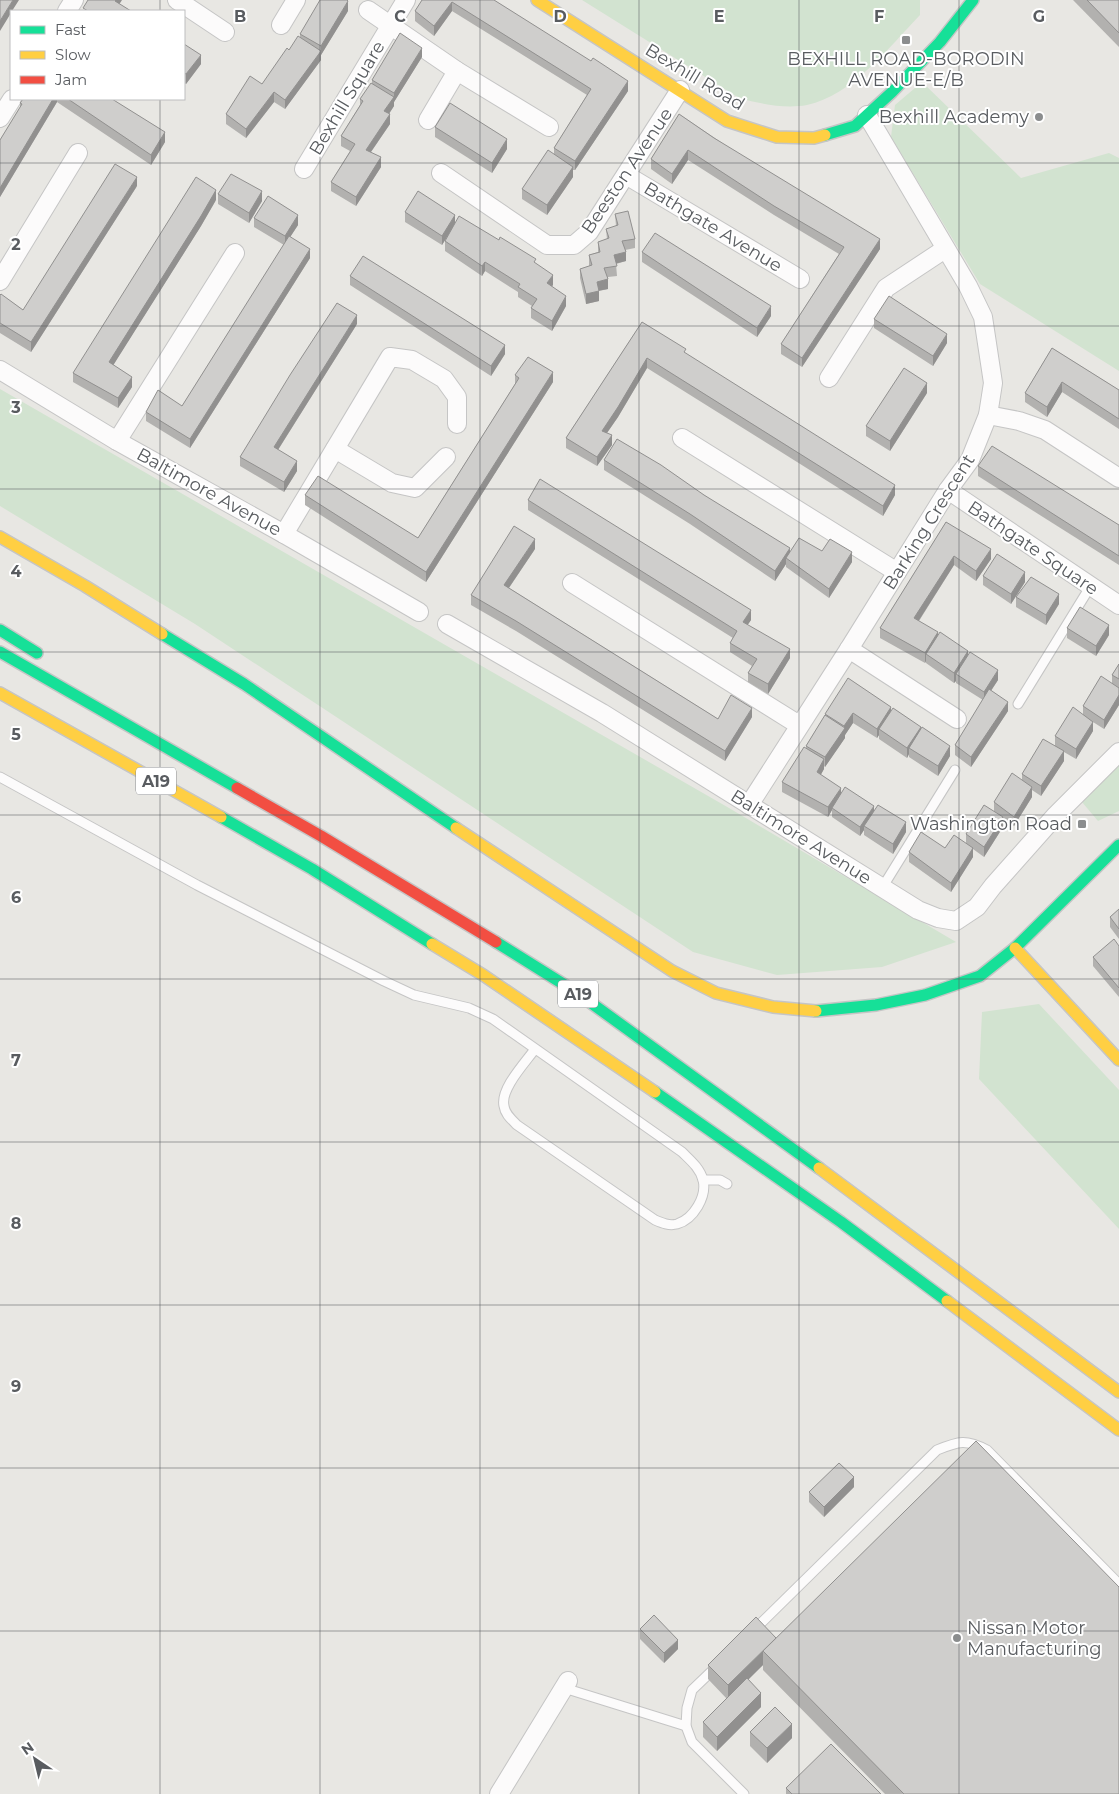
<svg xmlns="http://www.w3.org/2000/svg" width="1119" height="1794" viewBox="0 0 1119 1794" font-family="Montserrat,sans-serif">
	<rect width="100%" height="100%" fill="#e8e7e3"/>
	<g fill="#d2e3d0">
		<path d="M582,0H920V15C889,47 853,95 807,105C785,109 761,104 739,98Z"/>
		<path d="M922,82L1021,178L1109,153L1119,158V371L980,284L891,137L895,105Z"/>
		<path d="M0,389L729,808L956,942L882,967L777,975L693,952L195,624L0,506Z"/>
		<path d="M1119,764V811L1098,821L1082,802Z"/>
		<path d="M1039,1004L1119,1090V1229L979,1079L982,1012Z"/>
	</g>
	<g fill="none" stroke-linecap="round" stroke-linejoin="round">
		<defs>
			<g id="lane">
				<path d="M1018,704L1090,587"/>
				<path d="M0,777L197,885L384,981L414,995L469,1008L493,1019L682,1152C690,1160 700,1168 703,1180C707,1196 694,1219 677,1224C669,1226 662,1223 655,1220L517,1125C511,1119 505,1114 504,1106C500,1089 525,1063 535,1049"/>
				<path d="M882,888L955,770"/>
				<path d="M703,1180H720L727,1184"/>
				<path d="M753,1631L937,1450C959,1441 966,1439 987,1450L1119,1584"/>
				<path d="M715,1668L692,1690L687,1708L686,1726L692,1742L744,1794"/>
				<path d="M564,1688L686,1726"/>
			</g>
			<g id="street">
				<path d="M177,0L225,32"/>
				<path d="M368,10L457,71L549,127"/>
				<path d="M67,11L74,0"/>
				<path d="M281,25L296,0"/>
				<path d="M0,118L12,99"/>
				<path d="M428,120L457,71"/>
				<path d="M304,169L406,0"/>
				<path d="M441,173L547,245H574L589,232L680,90"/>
				<path d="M626,175L800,279"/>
				<path d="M0,281L78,153"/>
				<path d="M0,370L117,441L284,534L419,612"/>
				<path d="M829,378L886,288L945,249"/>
				<path d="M988,415L1019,421L1045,430L1119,478"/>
				<path d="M682,438L897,572"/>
				<path d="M117,441L235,253"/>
				<path d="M335,449L392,483L415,488L446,457"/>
				<path d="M948,490L1119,605"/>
				<path d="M284,534L390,357L412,360L444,379L457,397V424"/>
				<path d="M572,583L799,725"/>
				<path d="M447,624L602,713L918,910L938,918L956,921L977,907L993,886L1056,815L1119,752"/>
				<path d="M849,649L957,719"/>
				<path d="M749,805L849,649L948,490L970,460L988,415L993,383L983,317L968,286L867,115"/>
				<path d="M499,1794L568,1681"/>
			</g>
			<g id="fast">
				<path d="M825,135L855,126L892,92L940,42L973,0"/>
				<path d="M0,630L37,653"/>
				<path d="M162,634L244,684L456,828"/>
				<path d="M0,652L237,788"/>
				<path d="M221,817L312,869L432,944"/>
				<path d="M496,942L576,992L819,1168"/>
				<path d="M816,1011L876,1005L925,995L980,976L1015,948L1119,845"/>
				<path d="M655,1092L841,1222L947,1301"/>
			</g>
			<g id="slow">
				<path d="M537,0L727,121L777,137L814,138L825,135"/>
				<path d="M0,537L85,586L162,634"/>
				<path d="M0,693L221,817"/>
				<path d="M456,828L672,971L716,993L773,1007L816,1011"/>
				<path d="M432,944L483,975L655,1092"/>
				<path d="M1015,948L1119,1060"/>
				<path d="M819,1168L1119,1392"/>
				<path d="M947,1301L1119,1430"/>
			</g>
			<path id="jam" d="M237,788L321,836L496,942"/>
		</defs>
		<use href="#lane" stroke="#c5c5c5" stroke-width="11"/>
		<use href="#street" stroke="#c5c5c5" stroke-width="20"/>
		<use href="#fast" stroke="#c5c5c5" stroke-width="14"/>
		<use href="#slow" stroke="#c5c5c5" stroke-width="14"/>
		<use href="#jam" stroke="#c5c5c5" stroke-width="14"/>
		<use href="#lane" stroke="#fcfbfb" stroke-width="9"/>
		<use href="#street" stroke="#fcfbfb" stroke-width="18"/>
		<use href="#fast" stroke="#16e098" stroke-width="11"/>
		<use href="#slow" stroke="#ffcf43" stroke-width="11"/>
		<use href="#jam" stroke="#f24e42" stroke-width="11"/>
	</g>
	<g fill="#b2b1af">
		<path d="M422,0H494L628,91L575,170H573V177L547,215L522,199V189L554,154V148L587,95L452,11L434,36L415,21V11Z"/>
		<path d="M1073,0H1119V47Z"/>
		<path d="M348,11L321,55V60L285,109L274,102L246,138L226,124V114L262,84L300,37V34Z"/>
		<path d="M184,44L201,64L186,84L184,83Z"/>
		<path d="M422,57L394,102V106L389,114L390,124L371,152L381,167L356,206L331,191V182L350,151L341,146V136L360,105V99L372,83V80Z"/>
		<path d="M23,99H112L165,142L151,165L57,102L0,197V140L20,108V103Z"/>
		<path d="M679,114L880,249L802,367L781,354V344L839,254L774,215L688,160L672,184L651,169V159Z"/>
		<path d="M435,127L507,149L492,173L435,137Z"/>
		<path d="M137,186L31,352L0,333V295L23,310Z"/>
		<path d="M218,194L262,201L249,223L218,204Z"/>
		<path d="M216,200L201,226L113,365L132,387L118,408L73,382V373Z"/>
		<path d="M405,212L455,223L536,264L553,285L551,286L566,306L552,331L531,318V308L532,306L518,297V292L485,271L482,276L445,251V241L449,234L442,245L405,222Z"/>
		<path d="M615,214L635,239V248L625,250L626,261L616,264L617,276L608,277V289L599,291V301L586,304L580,278V269L589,266V255L598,252V242L607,239L606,229L616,226Z"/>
		<path d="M254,218L298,225L290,237L310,258L190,448L146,421V412L182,406L284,245L254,227Z"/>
		<path d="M642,252L771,316L757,337L642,262Z"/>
		<path d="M350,276L505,354L491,376L350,285Z"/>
		<path d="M874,319L947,343L933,366L874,328Z"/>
		<path d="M642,322L686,354L895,495L883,516L647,368L618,417L607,433L612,445L597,466L566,448V438Z"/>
		<path d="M357,324L278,450L297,471L284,492L240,466V457Z"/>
		<path d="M1052,348L1119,390V429L1062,392L1047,417L1025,402V393Z"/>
		<path d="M515,375L553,382L426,582L305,505V495L418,538L515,384Z"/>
		<path d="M927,393L890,451L866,436V426Z"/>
		<path d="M604,460L704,495L790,552L822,551L852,562L829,598L786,567V564L775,581L690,524L604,470Z"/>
		<path d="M978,466L1119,525V565L978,476Z"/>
		<path d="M528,500L751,620L747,625L790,658L768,694L748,682V673L752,666L730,652V643L733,638L528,510Z"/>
		<path d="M946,522L991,559L976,581L954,565L919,621L938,636L968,655L998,680L991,691L1008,711L971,767L955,755V745L983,700L956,683V681L954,683L926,663V661L925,663L880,638V628Z"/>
		<path d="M535,549L509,588L718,719L752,717L725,761L516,631L471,605V595Z"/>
		<path d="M983,576L1025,582L1011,604L983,585Z"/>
		<path d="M1016,597L1059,604L1046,625L1016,607Z"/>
		<path d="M1067,628L1109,635L1096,656L1067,638Z"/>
		<path d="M1119,664V705L1104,729L1093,722V731L1076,759L1064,752V761L1041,796L1032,790V797L1014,826L1003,819V827L984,857L973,849V857L951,892L909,862V852L945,848L966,843V834L994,811V802L1022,780V774L1055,746V736L1083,714V706L1112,683V675Z"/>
		<path d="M891,711L921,729L950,756L938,776L909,757V754L907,758L879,739V735L877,738L853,723L845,735V738L825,767L824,766V769L820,775L841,794L874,811L906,832L893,854L864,835V830L860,836L832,817V810L828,817L782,792V782L806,748V746L825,715V714Z"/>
		<path d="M1119,909V939L1110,927V917Z"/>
		<path d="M1119,946V997L1093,966V957Z"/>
		<path d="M854,1487L824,1517L809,1502V1492Z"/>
		<path d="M640,1629L678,1649L664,1663L640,1639Z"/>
		<path d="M776,1638L1119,1794H885L763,1670V1665L748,1679L761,1707L717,1751L703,1737V1722L727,1699L708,1679V1665Z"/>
		<path d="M750,1732L792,1738L767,1763L750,1746Z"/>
		<path d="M786,1788L881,1794H786Z"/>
	</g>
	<g fill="#91908f">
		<path d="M13,0H19L12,11H11V13L0,31V21Z"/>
		<path d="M116,0H122L115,11V1Z"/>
		<path d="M348,1V11L321,55V60L285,109V100L321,51V46Z"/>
		<path d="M452,2V11L434,36V26Z"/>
		<path d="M422,48V57L394,102V106L384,121V111L394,97V93Z"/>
		<path d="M201,55V64L186,84V74Z"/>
		<path d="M628,81V91L575,170V161Z"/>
		<path d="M274,92V102L246,138V129Z"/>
		<path d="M53,99H57V102L0,197V188Z"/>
		<path d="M390,114V124L366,159V150Z"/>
		<path d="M165,132V142L151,165V155Z"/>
		<path d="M507,139V149L492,173V163Z"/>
		<path d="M688,150V160L672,184V174Z"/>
		<path d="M381,157V167L356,206V197Z"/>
		<path d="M573,167V177L547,215V205Z"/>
		<path d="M137,177V186L31,352V342Z"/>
		<path d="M216,190V200L201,226L109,372V362Z"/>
		<path d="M262,191V201L249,223V213Z"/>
		<path d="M298,215V225L285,245V236Z"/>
		<path d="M455,215V224L442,245V236Z"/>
		<path d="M880,239V249L802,367V358Z"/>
		<path d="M310,249V258L190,448V439Z"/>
		<path d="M626,252V261L614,264V255Z"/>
		<path d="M485,262V271L482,276V266Z"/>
		<path d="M553,275V285L547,293V283Z"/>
		<path d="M608,279V289L597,291V282Z"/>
		<path d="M599,291V301L586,304V294Z"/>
		<path d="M566,296V306L552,331V321Z"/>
		<path d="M771,306V316L757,337V328Z"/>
		<path d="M357,315V324L274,456V447Z"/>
		<path d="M947,334V343L933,366V356Z"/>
		<path d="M505,345V354L491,376V366Z"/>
		<path d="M647,358V368L618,417L602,440V431Z"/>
		<path d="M553,372V382L426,582V572Z"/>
		<path d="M132,377V387L118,408V398Z"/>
		<path d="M1062,382V392L1047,417V407Z"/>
		<path d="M927,383V393L890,451V441Z"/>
		<path d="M612,435V445L597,466V457Z"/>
		<path d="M297,461V471L284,492V482Z"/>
		<path d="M895,485V495L883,516V506Z"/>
		<path d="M535,539V549L504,595V585Z"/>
		<path d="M790,548V557L786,558V564L775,581V571Z"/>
		<path d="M991,549V559L976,581V571Z"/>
		<path d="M852,552V562L829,598V589Z"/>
		<path d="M954,556V565L914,628V618Z"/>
		<path d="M1025,572V582L1011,604V594Z"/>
		<path d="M1059,594V604L1046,625V615Z"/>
		<path d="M751,610V620L743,632V622Z"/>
		<path d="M1109,625V635L1096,656V646Z"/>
		<path d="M938,632V641L926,654V661L925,663V653Z"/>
		<path d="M790,649V658L768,694V684Z"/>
		<path d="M968,651V660L956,674V681L954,683V673Z"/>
		<path d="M998,670V680L984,701V692Z"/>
		<path d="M1119,695V705L1104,729V720Z"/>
		<path d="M1008,702V711L971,767V757Z"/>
		<path d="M891,707V717L879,729V735L877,738V729Z"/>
		<path d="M752,708V717L725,761V751Z"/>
		<path d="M853,713V723L845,735V738L825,767V757L844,728V726Z"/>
		<path d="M1093,722V731L1076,759V749Z"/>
		<path d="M921,727V736L909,748V754L907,758V748Z"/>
		<path d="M950,746V756L938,776V766Z"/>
		<path d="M1064,751V761L1041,796V786Z"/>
		<path d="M824,759V769L817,782V772Z"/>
		<path d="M1032,787V797L1014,826V817Z"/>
		<path d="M841,788V798L832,808V810L828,817V807Z"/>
		<path d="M874,806V815L864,826V830L860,836V827Z"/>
		<path d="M1003,817V827L984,857V847Z"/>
		<path d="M906,822V832L893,854V844Z"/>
		<path d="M973,848V857L951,892V883Z"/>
		<path d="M854,1477V1487L824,1517V1507Z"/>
		<path d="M776,1638L763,1651V1665L728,1700V1685Z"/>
		<path d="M678,1640V1649L664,1663V1653Z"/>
		<path d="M761,1693V1707L717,1751V1737Z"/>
		<path d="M792,1724V1738L767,1763V1748Z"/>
	</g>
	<g fill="#cfcecc" stroke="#91908f">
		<path d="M0,0H13L0,21Z"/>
		<path d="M88,0H116L115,1L131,11H88L83,8Z"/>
		<path d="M320,0H347L348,1L321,46L300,34Z"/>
		<path d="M422,0H494L591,61L593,58L628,81L575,161L554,148L591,89L452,2L434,26L415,11Z"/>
		<path d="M1087,0H1119V33Z"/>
		<path d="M400,33L422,48L394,93L372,80Z"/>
		<path d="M298,36L321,51L285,100L274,92L246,129L226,114L250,76L262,84L287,48L289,50Z"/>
		<path d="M184,44L201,55L186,74L184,73Z"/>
		<path d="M371,83L394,97L384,111L390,114L366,150L381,157L356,197L331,182L355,144L341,136L363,101L360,99Z"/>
		<path d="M23,99H53L0,188V140L22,104L20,103Z"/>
		<path d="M68,99H112L165,132L151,155Z"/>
		<path d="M450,103L507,139L492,163L435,127Z"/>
		<path d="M679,114L714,138L880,239L802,358L781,344L844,247L774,206L688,150L672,174L651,159Z"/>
		<path d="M548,150L573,167L547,205L522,189Z"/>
		<path d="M115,164L137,177L31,342L0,323V295L1,294L23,310Z"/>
		<path d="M231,174L262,191L249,213L218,194Z"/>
		<path d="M196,177L216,190L201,216L109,362L132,377L118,398L73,373Z"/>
		<path d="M418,191L455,215L442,236L405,212Z"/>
		<path d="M268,196L298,215L285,236L254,218Z"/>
		<path d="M628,211L635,239L622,241L626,252L614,255L617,266L604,268L608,279L597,282L599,291L586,294L580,269L592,265L589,255L600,252L598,242L609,238L606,229L618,225L615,214Z"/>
		<path d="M459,216L499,240L500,237L536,259L534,262L553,275L547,283L566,296L552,321L531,308L537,299L518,287L520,284L485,262L482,266L445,241Z"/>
		<path d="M655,233L771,306L757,328L642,252Z"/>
		<path d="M289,236L310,249L190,439L146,412L158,390L182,406Z"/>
		<path d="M363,256L505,345L491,366L350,276Z"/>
		<path d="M889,296L947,334L933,356L874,319Z"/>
		<path d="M337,303L357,315L274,447L297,461L284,482L240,457L290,375Z"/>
		<path d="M642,322L686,349L684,352L895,485L883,506L647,358L618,407L602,431L612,435L597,457L566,438Z"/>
		<path d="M1052,348L1119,390V419L1062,382L1047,407L1025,393Z"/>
		<path d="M528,357L553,372L426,572L305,495L318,476L418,538L519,378L515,375Z"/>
		<path d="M904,368L927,383L890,441L866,426Z"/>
		<path d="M617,439L661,465L704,495L790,548L775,571L690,514L604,460Z"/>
		<path d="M992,446L1119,525V556L978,466Z"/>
		<path d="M540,479L751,610L743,622L790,649L768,684L748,673L757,659L730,643L737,631L528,500Z"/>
		<path d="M946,522L991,549L976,571L954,556L914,618L938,632L925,653L880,628Z"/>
		<path d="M514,526L535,539L504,585L718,719L731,695L752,708L725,751L516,621L471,595Z"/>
		<path d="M799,538L822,551L830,539L852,552L829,589L786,558Z"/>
		<path d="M997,554L1025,572L1011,594L983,576Z"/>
		<path d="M1031,577L1059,594L1046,615L1016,597Z"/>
		<path d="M1080,607L1109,625L1096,646L1067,628Z"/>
		<path d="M940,632L968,651L954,673L926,654Z"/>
		<path d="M970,652L998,670L984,692L956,674Z"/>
		<path d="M1119,664V679L1112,675Z"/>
		<path d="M1101,676L1119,688V695L1104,720L1083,706Z"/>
		<path d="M848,678L891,707L877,729L853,713L844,726L825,714Z"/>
		<path d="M989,689L1008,702L971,757L955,745Z"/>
		<path d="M1073,707L1093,722L1076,749L1055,736Z"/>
		<path d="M893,708L921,727L907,748L879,729Z"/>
		<path d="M825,715L845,728L825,757L806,746Z"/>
		<path d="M922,727L950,746L938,766L909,748Z"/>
		<path d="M1043,739L1064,751L1041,786L1022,774Z"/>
		<path d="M804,747L824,759L817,772L841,788L828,807L782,782Z"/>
		<path d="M1012,773L1032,787L1014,817L994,802Z"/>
		<path d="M845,787L874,806L860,827L832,808Z"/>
		<path d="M878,805L906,822L893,844L864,826Z"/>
		<path d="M984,805L1003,817L984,847L966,834Z"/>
		<path d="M921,832L945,848L954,835L973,848L951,883L909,852Z"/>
		<path d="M1119,909V929L1110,917Z"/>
		<path d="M1114,939L1119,946V988L1093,957Z"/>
		<path d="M976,1441L1119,1587V1794H904L763,1651Z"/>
		<path d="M839,1463L854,1477L824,1507L809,1492Z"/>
		<path d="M654,1615L678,1640L664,1653L640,1629Z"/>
		<path d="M756,1617L776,1638L728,1685L708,1665Z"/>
		<path d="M747,1678L761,1693L717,1737L703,1722Z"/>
		<path d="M775,1707L792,1724L767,1748L750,1732Z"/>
		<path d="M831,1744L881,1794H792L786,1788Z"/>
	</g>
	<path fill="none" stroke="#595c60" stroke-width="1" stroke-opacity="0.55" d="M160,0V11M320,0V1794M480,0V1794M639,0V1794M799,0V1794M959,0V1794M160,99V1794M0,163H1119M0,326H1119M0,489H1119M0,652H1119M0,815H1119M0,979H1119M0,1142H1119M0,1305H1119M0,1468H1119M0,1631H1119"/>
	<g fill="#8b8d8e" stroke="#fff" stroke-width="2">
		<rect x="901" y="35" width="10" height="10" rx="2.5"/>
		<circle cx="1039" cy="117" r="5"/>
		<rect x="1077" y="819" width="10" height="10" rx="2.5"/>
		<circle cx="957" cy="1638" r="5"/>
	</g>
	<g text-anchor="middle" stroke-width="4" stroke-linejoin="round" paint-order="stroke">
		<g fill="#fff" stroke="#8b8d90" stroke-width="1">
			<rect x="136" y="767.5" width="40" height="27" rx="4"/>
			<rect x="558" y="980.5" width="40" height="27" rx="4"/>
		</g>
		<g font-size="16" font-weight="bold" fill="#595c60">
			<text x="156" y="787">A19</text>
			<text x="578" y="1000">A19</text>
		</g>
		<g font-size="18" fill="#595c60" stroke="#fff" text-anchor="end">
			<text x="906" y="65" text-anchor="middle">BEXHILL ROAD-BORODIN<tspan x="906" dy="21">AVENUE-E/B</tspan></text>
			<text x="1029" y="123">Bexhill Academy</text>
			<text x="1072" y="830">Washington Road</text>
			<text x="967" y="1634" text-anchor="start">Nissan Motor<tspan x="967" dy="21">Manufacturing</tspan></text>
		</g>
		<g font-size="18" fill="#595c60" stroke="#fff">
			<text transform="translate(695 77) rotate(31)" y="6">Bexhill Road</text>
			<text transform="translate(347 98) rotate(-59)" y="6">Bexhill Square</text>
			<text transform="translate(627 171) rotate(-56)" y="6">Beeston Avenue</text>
			<text transform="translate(713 227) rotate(31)" y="6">Bathgate Avenue</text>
			<text transform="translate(209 492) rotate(29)" y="6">Baltimore Avenue</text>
			<text transform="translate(929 522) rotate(-58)" y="6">Barking Crescent</text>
			<text transform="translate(1033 548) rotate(34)" y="6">Bathgate Square</text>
			<text transform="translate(801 837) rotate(32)" y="6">Baltimore Avenue</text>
		</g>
	</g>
	<g font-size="16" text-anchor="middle" font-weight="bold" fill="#595c60" stroke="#fff" stroke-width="4" stroke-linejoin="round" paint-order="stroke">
		<text x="240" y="22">B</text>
		<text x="400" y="22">C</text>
		<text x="560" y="22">D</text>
		<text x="719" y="22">E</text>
		<text x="879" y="22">F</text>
		<text x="1039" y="22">G</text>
		<text x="16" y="250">2</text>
		<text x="16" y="413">3</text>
		<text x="16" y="577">4</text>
		<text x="16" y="740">5</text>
		<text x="16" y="903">6</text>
		<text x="16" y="1066">7</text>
		<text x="16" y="1229">8</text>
		<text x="16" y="1392">9</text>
	</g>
	<rect x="10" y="10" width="175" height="90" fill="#ffffff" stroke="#bdbebf"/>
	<rect x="20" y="26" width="25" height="8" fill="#16e098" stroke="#bdbebf"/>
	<text x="55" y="35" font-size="15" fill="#595c60">Fast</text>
	<rect x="20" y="51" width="25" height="8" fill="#ffcf43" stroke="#bdbebf"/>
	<text x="55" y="60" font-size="15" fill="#595c60">Slow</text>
	<rect x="20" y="76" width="25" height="8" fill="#f24e42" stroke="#bdbebf"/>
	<text x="55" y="85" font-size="15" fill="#595c60">Jam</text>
	<g transform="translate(35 1759) rotate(325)" stroke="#ffffff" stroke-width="4" paint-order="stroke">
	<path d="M0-4L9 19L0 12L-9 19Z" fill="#595c60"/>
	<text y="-8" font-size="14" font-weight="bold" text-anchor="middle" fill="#595c60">N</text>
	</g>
</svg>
